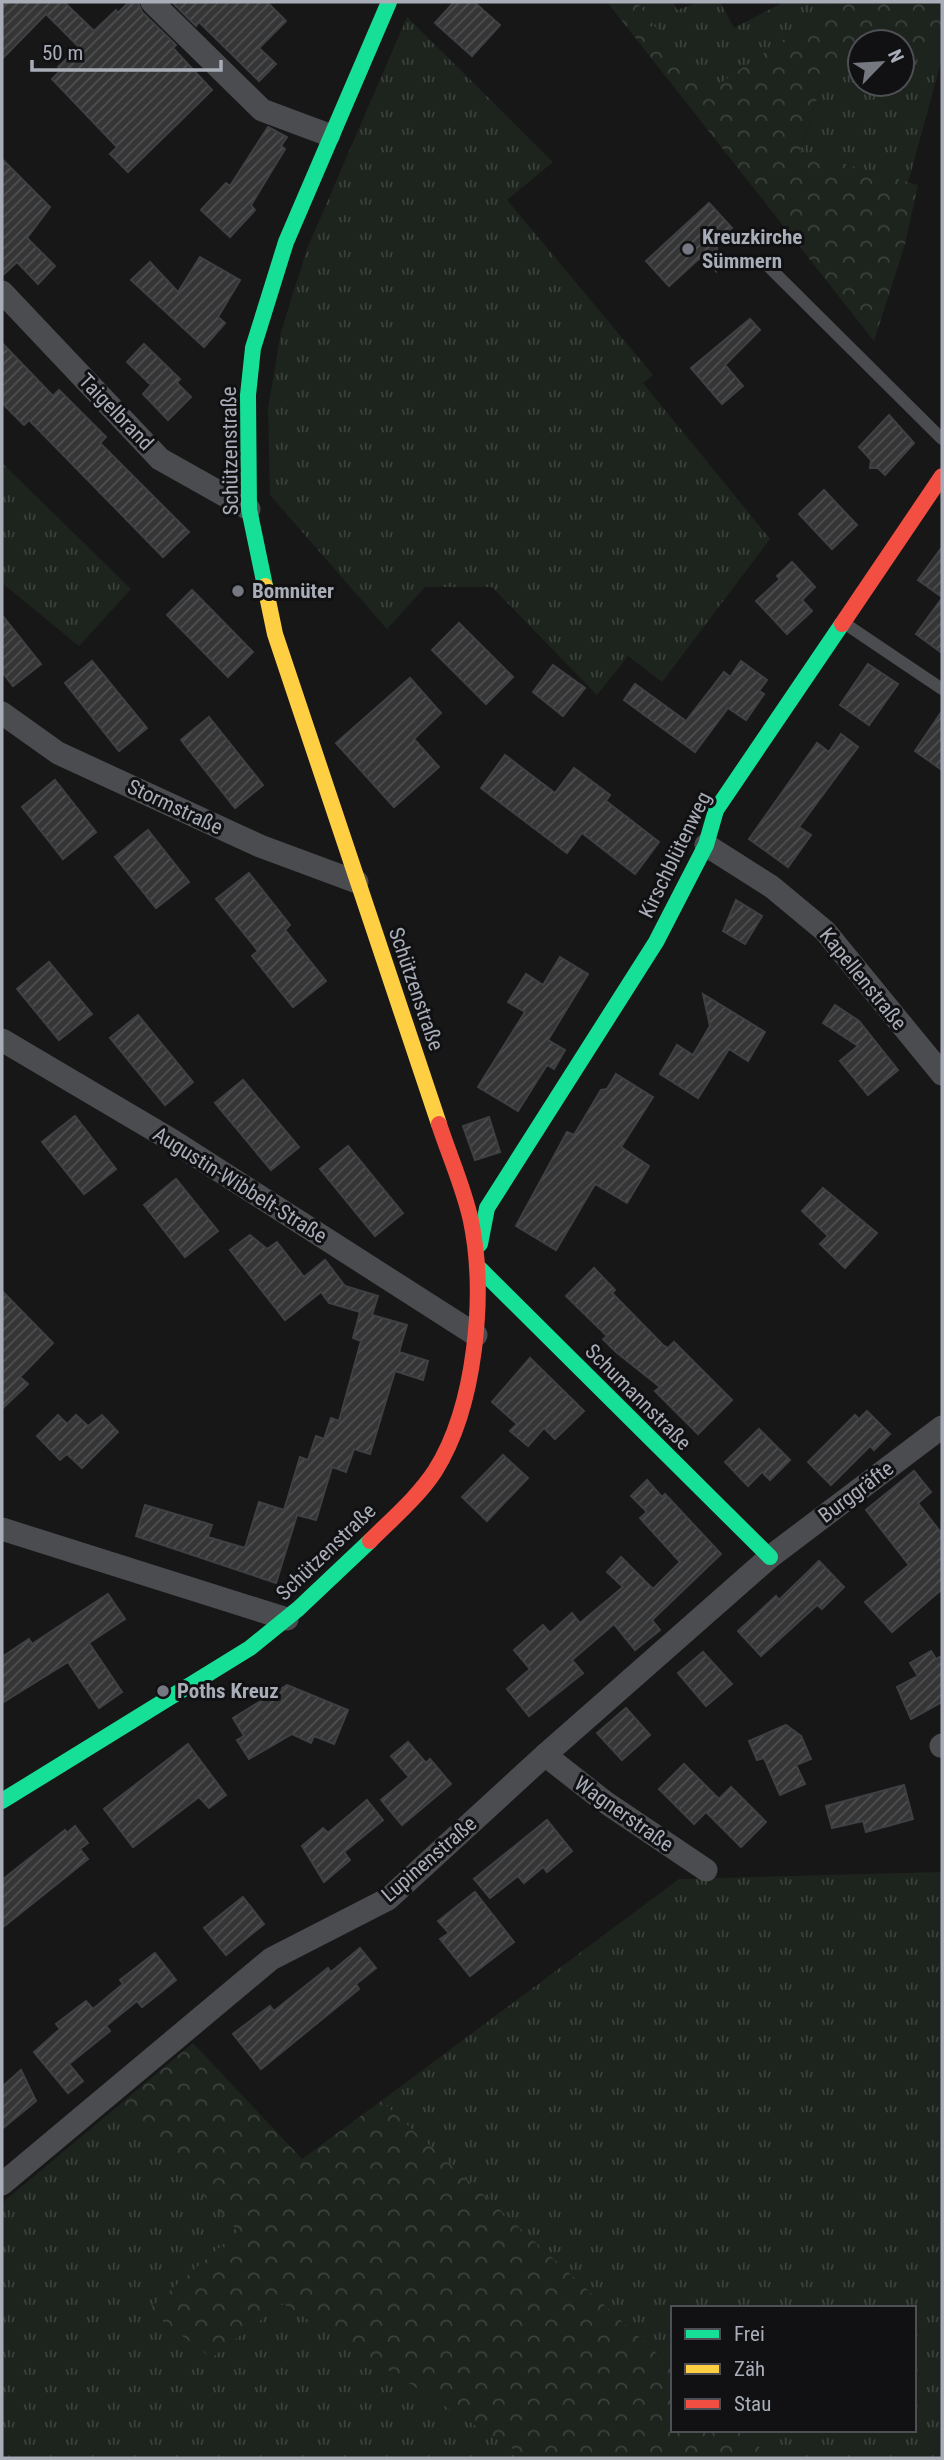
<svg xmlns="http://www.w3.org/2000/svg" width="944" height="2460" viewBox="0 0 944 2460" font-family="'Roboto Condensed',sans-serif">
	<defs>
		<pattern id="grass-tufts" width="24" height="20" patternUnits="userSpaceOnUse" patternTransform="scale(1.75)"><rect width="24" height="20" fill="#1d241e"/><path d="M3 7l-1-3M5 7V3M7 7l1-3M15 17l-1-3M17 17v-4M19 17l1-3" fill="none" stroke="#3b413d"/></pattern>
		<pattern id="forest-crowns" width="20" height="18" patternUnits="userSpaceOnUse" patternTransform="scale(1.75)"><rect width="20" height="18" fill="#1d241e"/><path d="M2 6a3 3 0 1 1 6 0M12 15a3 3 0 1 1 6 0" fill="none" stroke="#3b413d"/></pattern>
		<pattern id="building-hatch" width="6" height="6" patternUnits="userSpaceOnUse" patternTransform="scale(1.75)"><rect width="6" height="6" fill="#353536"/><path d="M-1 1l2-2M0 6l6-6M5 7l2-2" fill="none" stroke="#4f5051"/></pattern>
	</defs>
	<rect width="100%" height="100%" fill="#171717"/>
	<g fill="url(#grass-tufts)">
		<path d="M636,2H673L677,10L699,2H720L734,28L784,2H838L706,94Z"/>
		<path d="M407,17L553,162L507,200L653,375L643,383L770,539L662,682L628,656L597,695L492,587H425L387,629L270,495L268,409L281,332L307,249Z"/>
		<path d="M942,48V58L908,183L800,152L827,68L860,62V84H902V55Z"/>
		<path d="M2,463L131,589L79,646L2,583Z"/>
		<path d="M942,1872V2458H771L741,2430H914V2308H673V2368L381,2101L679,1879Z"/>
		<path d="M118,2106L239,2231L148,2310L211,2358L282,2303L527,2458H2V2203Z"/>
	</g>
	<g fill="url(#forest-crowns)">
		<path d="M607,2H636L706,93L838,2H942V48L902,55V42H860V62L827,68L800,151L918,185L905,244L874,341Z"/>
		<path d="M193,2043L302,2159L381,2101L673,2368V2430H741L771,2458H527L282,2303L211,2358L148,2310L238,2231L118,2106Z"/>
	</g>
	<g fill="url(#building-hatch)" stroke="#3f4043" stroke-width="2">
		<path d="M2,2H64L94,31L116,10L118,13L129,2H138L142,12L176,45L173,48L212,90L128,172L110,154L117,147L52,79L61,70L58,67L79,47L46,14L2,59Z"/>
		<path d="M172,2H267L286,21L259,48L276,64L259,81L199,22L196,26Z"/>
		<path d="M454,2H474L500,25L472,56L435,23Z"/>
		<path d="M268,127L287,137L281,146L285,149L251,205L255,210L230,237L201,210L226,183L230,186Z"/>
		<path d="M2,159L50,207L27,238L55,266L38,284L17,262L2,276Z"/>
		<path d="M709,203L732,228L717,242L716,271L702,256L669,286L646,261Z"/>
		<path d="M200,257L240,280L218,317L225,323L204,347L131,280L150,262L178,292Z"/>
		<path d="M750,319L760,330L725,365L743,386L722,404L691,368Z"/>
		<path d="M2,343L53,396L59,390L106,437L100,443L189,532L163,557L29,420L24,425L2,403Z"/>
		<path d="M144,344L180,379L177,383L191,397L168,420L143,394L151,385L127,362Z"/>
		<path d="M889,415L914,443L885,475L878,468H870L871,460L859,447Z"/>
		<path d="M824,490L857,525L832,549L799,514Z"/>
		<path d="M942,547V597L918,580Z"/>
		<path d="M792,562L815,587L802,600L812,611L787,634L756,601L780,579L777,576Z"/>
		<path d="M192,590L253,652L228,677L167,615Z"/>
		<path d="M942,598V653L916,634Z"/>
		<path d="M2,615L41,664L13,686L2,672Z"/>
		<path d="M459,623L513,677L486,704L432,650Z"/>
		<path d="M92,661L147,728L119,751L65,683Z"/>
		<path d="M741,661L767,680L759,691L764,694L746,720L728,708L695,752L624,700L635,684L686,721L724,672L730,677Z"/>
		<path d="M868,664L898,684L869,725L840,705Z"/>
		<path d="M553,665L585,688L563,716L533,692Z"/>
		<path d="M410,678L441,713L414,739L439,767L394,807L336,743Z"/>
		<path d="M942,711V770L915,751Z"/>
		<path d="M209,717L263,785L235,808L181,740Z"/>
		<path d="M841,734L858,747L799,827L811,835L788,867L749,839L817,743L829,752Z"/>
		<path d="M505,755L555,793L574,768L610,795L606,801L659,842L635,874L582,833L567,853L481,788Z"/>
		<path d="M55,780L96,832L63,859L22,807Z"/>
		<path d="M148,830L189,882L156,908L115,857Z"/>
		<path d="M249,873L290,925L285,930L326,981L293,1007L252,956L258,951L216,899Z"/>
		<path d="M736,900L762,916L745,944L723,931Z"/>
		<path d="M560,957L588,974L548,1040L565,1050L554,1069L547,1065L518,1111L478,1087L525,1012L508,1002L526,974L543,985Z"/>
		<path d="M49,962L92,1014L59,1040L17,989Z"/>
		<path d="M703,994L765,1032L748,1061L729,1049L698,1098L660,1074L677,1045L693,1055L710,1026Z"/>
		<path d="M835,1005L859,1021L898,1070L868,1095L840,1061L858,1046L823,1023Z"/>
		<path d="M138,1015L193,1082L165,1105L110,1038Z"/>
		<path d="M616,1074L653,1097L621,1147L649,1166L627,1203L595,1184L556,1250L516,1226L567,1132L574,1135L601,1090L607,1089Z"/>
		<path d="M243,1080L299,1147L271,1170L215,1103Z"/>
		<path d="M75,1116L116,1169L84,1194L42,1142Z"/>
		<path d="M489,1117L500,1152L475,1160L463,1126Z"/>
		<path d="M348,1146L403,1213L375,1236L320,1169Z"/>
		<path d="M176,1179L218,1231L185,1257L144,1205Z"/>
		<path d="M823,1188L877,1233L845,1268L820,1244L828,1236L802,1211Z"/>
		<path d="M250,1235L267,1249L277,1242L304,1277L325,1260L345,1286L378,1296L372,1315L407,1325L399,1352L428,1361L423,1380L395,1371L370,1454L354,1449L346,1472L332,1467L316,1520L297,1515L276,1583L136,1536L145,1505L212,1525L208,1537L245,1548L259,1502L284,1510L300,1457L308,1460L316,1436L324,1439L331,1418L339,1421L361,1341L353,1338L360,1312L329,1303L321,1292L285,1320L230,1250Z"/>
		<path d="M594,1268L615,1290L612,1293L663,1345L668,1348L674,1342L732,1400L698,1434L655,1391L660,1387L616,1352L603,1339L607,1336L566,1296Z"/>
		<path d="M2,1291L53,1343L20,1377L28,1384L2,1409Z"/>
		<path d="M530,1358L584,1411L555,1439L544,1428L528,1446L510,1431L517,1424L492,1402Z"/>
		<path d="M867,1411L890,1434L874,1450L870,1446L831,1485L808,1462L855,1415L859,1419Z"/>
		<path d="M58,1415L67,1424L76,1415L88,1426L102,1415L118,1432L82,1468L67,1454L60,1460L37,1436Z"/>
		<path d="M759,1429L790,1460L770,1480L762,1472L748,1486L725,1462Z"/>
		<path d="M503,1455L528,1478L487,1521L462,1497Z"/>
		<path d="M914,1471L931,1492L918,1503L942,1534V1589L892,1632L865,1602L909,1565L866,1510Z"/>
		<path d="M647,1480L662,1497L665,1494L721,1554L652,1620L660,1630L635,1650L614,1624L572,1660L583,1673L529,1716L507,1689L530,1669L514,1650L543,1625L550,1633L572,1613L580,1623L623,1587L607,1572L621,1557L653,1589L680,1562L640,1518L647,1512L631,1496Z"/>
		<path d="M819,1561L844,1587L822,1609L817,1605L761,1656L738,1631L776,1596L779,1600Z"/>
		<path d="M108,1594L125,1619L89,1643L122,1692L99,1708L68,1662L2,1703V1657L29,1639L32,1644Z"/>
		<path d="M931,1651L936,1659L942,1656V1702L911,1719L897,1687L918,1676L910,1663Z"/>
		<path d="M703,1652L732,1684L706,1706L678,1673Z"/>
		<path d="M287,1685L348,1710L334,1744L314,1736L311,1743L292,1734L249,1759L237,1740L244,1736L233,1718Z"/>
		<path d="M626,1708L650,1735L622,1760L597,1733Z"/>
		<path d="M786,1725L801,1736L811,1759L796,1765L805,1784L780,1795L764,1758L757,1760L749,1741Z"/>
		<path d="M408,1742L426,1763L430,1759L451,1784L402,1825L381,1800L409,1777L391,1756Z"/>
		<path d="M188,1744L226,1795L209,1808L199,1797L133,1847L104,1809Z"/>
		<path d="M684,1764L719,1799L731,1787L766,1822L741,1847L706,1812L694,1824L659,1789Z"/>
		<path d="M904,1785L913,1819L866,1832L863,1821L832,1828L826,1806Z"/>
		<path d="M367,1800L383,1820L344,1852L350,1860L324,1882L302,1846L323,1828L328,1833Z"/>
		<path d="M547,1820L572,1851L547,1872L543,1867L524,1883L518,1876L490,1898L474,1879Z"/>
		<path d="M75,1826L88,1843L80,1849L88,1859L2,1928V1880L65,1830L67,1833Z"/>
		<path d="M475,1892L514,1942L470,1976L440,1939L449,1933L438,1921Z"/>
		<path d="M243,1897L264,1924L226,1955L204,1928Z"/>
		<path d="M360,1948L376,1968L356,1984L359,1989L261,2069L233,2034L270,2006L274,2011L328,1968L331,1972Z"/>
		<path d="M155,1953L176,1980L142,2007L137,2001L106,2026L110,2031L69,2064L83,2081L68,2093L34,2052L60,2029L56,2024L86,2001L93,2009L123,1984L120,1980Z"/>
		<path d="M21,2070L36,2101L2,2129V2087Z"/>
	</g>
	<g fill="none" stroke-linecap="round" stroke-linejoin="round">
		<g stroke="#4b4c50" stroke-width="12">
			<path d="M765,263L942,439"/>
			<path d="M844,623L942,689"/>
		</g>
		<g stroke="#4b4c50" stroke-width="23">
			<path d="M152,2L262,110L329,135"/>
			<path d="M2,292L160,459L249,509"/>
			<path d="M2,713L58,753L260,846L357,882"/>
			<path d="M706,845L772,887L825,931L942,1074"/>
			<path d="M2,1040L173,1141L476,1335"/>
			<path d="M2,1529L287,1619"/>
			<path d="M941,1746L942,1745"/>
			<path d="M545,1755L605,1802L706,1870"/>
			<path d="M2,2184L271,1959L388,1899L545,1755L770,1557L942,1427"/>
		</g>
		<g stroke="#16e098" stroke-width="16">
			<path d="M265,586L249,509L248,395L253,348L286,242L389,2"/>
			<path d="M480,1244L487,1208L656,942L706,845L716,810L842,624"/>
			<path d="M477,1266L770,1557"/>
			<path d="M2,1801L250,1648L298,1609L370,1541"/>
		</g>
		<path stroke="#ffcf43" stroke-width="16" d="M265,586L275,634L439,1124"/>
		<g stroke="#f24e42" stroke-width="16">
			<path d="M842,624L942,476"/>
			<path d="M370,1541C392,1519 418,1497 435,1471C476,1406 486,1294 471,1221C464,1188 449,1155 439,1124"/>
		</g>
	</g>
	<g fill="#757880" stroke="#111113" stroke-width="2.5">
		<circle cx="688" cy="249" r="7"/>
		<circle cx="238" cy="591" r="7"/>
		<circle cx="163" cy="1691" r="7"/>
	</g>
	<g text-anchor="middle" stroke-width="6" stroke-linejoin="round" paint-order="stroke">
		<g font-size="21" font-weight="bold" fill="#a8adb8" stroke="#111113" text-anchor="start">
			<text x="702" y="244">Kreuzkirche<tspan x="702" dy="24">Sümmern</tspan></text>
			<text x="252" y="598">Bomnüter</text>
			<text x="177" y="1698">Poths Kreuz</text>
		</g>
		<g font-size="21" fill="#a8adb8" stroke="#111113">
			<text transform="translate(116 412) rotate(46)" y="7">Taigelbrand</text>
			<text transform="translate(230 451) rotate(-91)" y="7">Schützenstraße</text>
			<text transform="translate(175 807) rotate(25)" y="7">Stormstraße</text>
			<text transform="translate(675 855) rotate(-64)" y="7">Kirschblütenweg</text>
			<text transform="translate(863 979) rotate(51)" y="7">Kapellenstraße</text>
			<text transform="translate(416 989) rotate(71)" y="7">Schützenstraße</text>
			<text transform="translate(240 1185) rotate(32)" y="7">Augustin-Wibbelt-Straße</text>
			<text transform="translate(638 1397) rotate(45)" y="7">Schumannstraße</text>
			<text transform="translate(856 1492) rotate(-37)" y="7">Burggräfte</text>
			<text transform="translate(326 1552) rotate(-44)" y="7">Schützenstraße</text>
			<text transform="translate(624 1814) rotate(35)" y="7">Wagnerstraße</text>
			<text transform="translate(429 1859) rotate(-41)" y="7">Lupinenstraße</text>
		</g>
	</g>
	<rect width="944" height="2460" fill="none" stroke="#a8adb8" stroke-width="7"/>
	<rect x="671" y="2306" width="245" height="126" fill="#111113" stroke="#4d4f55" stroke-width="2"/>
	<rect x="685" y="2329" width="35" height="10" fill="#16e098" stroke="#4d4f55" stroke-width="2"/>
	<text x="734" y="2341" font-size="21" fill="#a8adb8">Frei</text>
	<rect x="685" y="2364" width="35" height="10" fill="#ffcf43" stroke="#4d4f55" stroke-width="2"/>
	<text x="734" y="2376" font-size="21" fill="#a8adb8">Zäh</text>
	<rect x="685" y="2399" width="35" height="10" fill="#f24e42" stroke="#4d4f55" stroke-width="2"/>
	<text x="734" y="2411" font-size="21" fill="#a8adb8">Stau</text>
	<g transform="translate(881 63) rotate(65)"><circle r="33" fill="#111113" stroke="#4d4f55" stroke-width="2"/>
	<path d="M0-5L12 26L0 18L-12 26Z" fill="#757880"/>
	<text y="-10" font-size="19" font-weight="bold" text-anchor="middle" fill="#a8adb8">N</text>
	</g>
	<path d="M32 60v10h189v-10" fill="none" stroke="#a8adb8" stroke-width="3.5"/>
	<text x="42" y="60" font-size="21" fill="#a8adb8" stroke="#111113" stroke-width="5" paint-order="stroke">50 m</text>
</svg>
